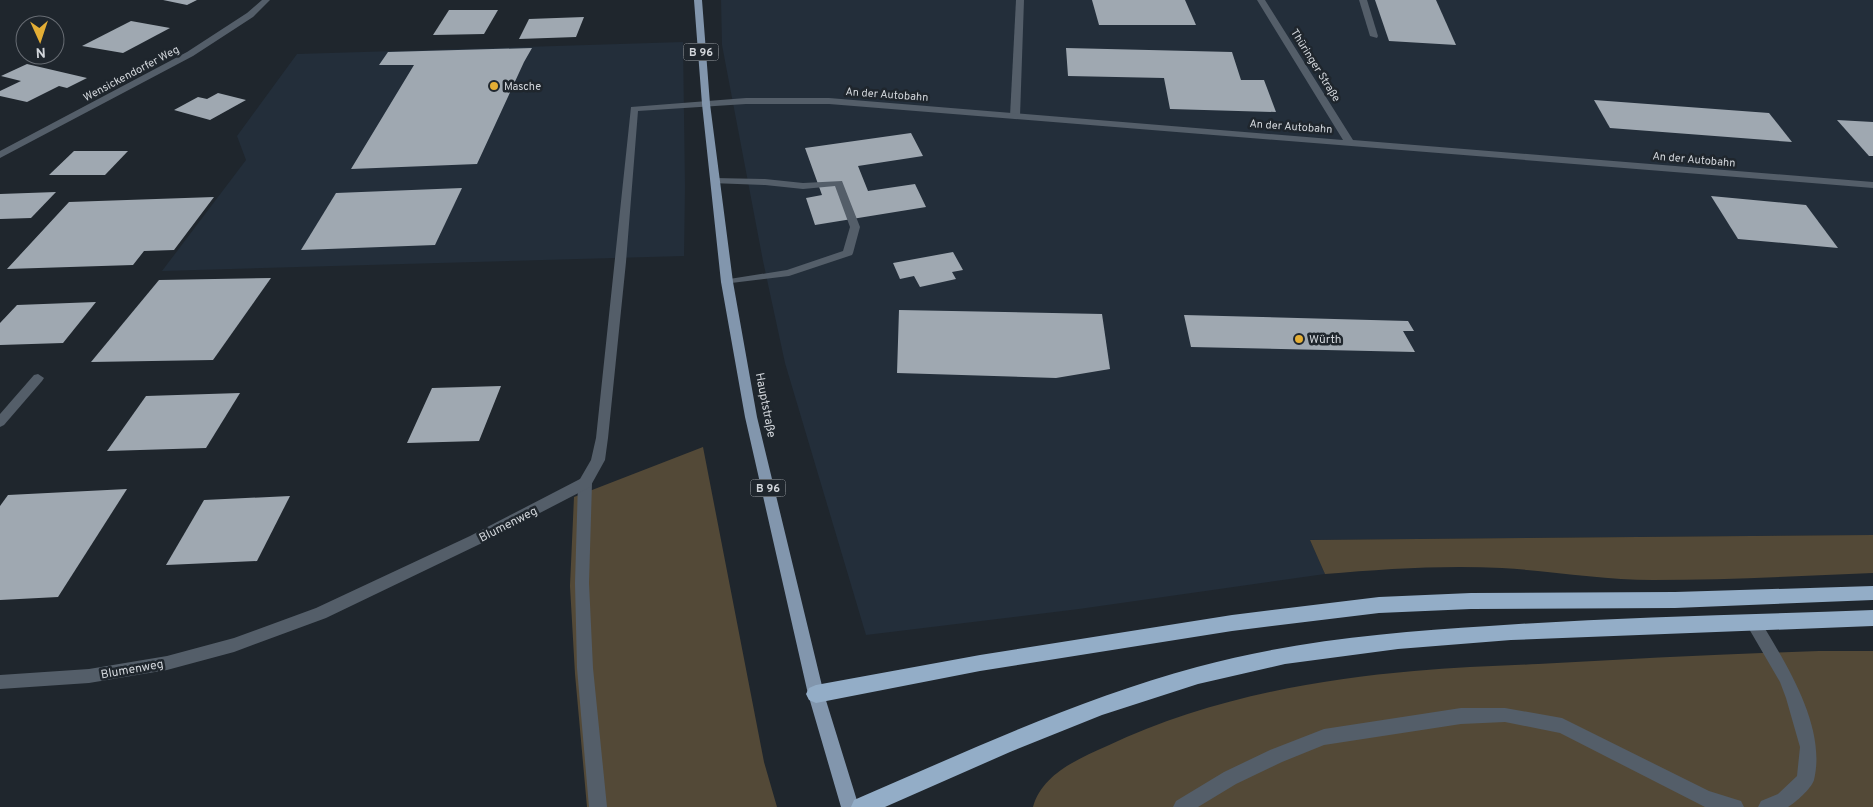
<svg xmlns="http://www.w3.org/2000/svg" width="1873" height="807" viewBox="0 0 1873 807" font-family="Overpass,sans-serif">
	<rect width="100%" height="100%" fill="#1f262d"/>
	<g fill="#232e3a">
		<path d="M721,0H1873V535L1310,540L1325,574L1079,609L866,635L785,363L763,261L722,45Z"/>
		<path d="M683,42L685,187L684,256L162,271L246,160L237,136L297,54Z"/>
	</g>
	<g fill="#534937">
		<path d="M703,447L764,762L777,807H587L575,674L570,586L574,497Z"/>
		<path d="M1873,535V573C1800,576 1726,580 1653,580C1603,580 1553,571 1502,568C1443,565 1384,569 1325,574L1310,540Z"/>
		<path d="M1819,651H1873V807H1033C1042,774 1078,759 1107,746C1202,701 1309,680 1414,671C1455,667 1497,666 1538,664C1632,659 1725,654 1819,651Z"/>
	</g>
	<g fill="#9fa8b1">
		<path d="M163,0H197L187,5Z"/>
		<path d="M1092,0H1185L1196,25H1099Z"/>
		<path d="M1375,0H1436L1456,45L1389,41Z"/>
		<path d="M449,10H498L484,34L433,35Z"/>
		<path d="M584,17L576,37L519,39L529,19Z"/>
		<path d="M131,21L170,28L123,53L82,46Z"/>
		<path d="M532,48L524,62L477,164L351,169L414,65H379L388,52Z"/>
		<path d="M1066,48L1232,52L1241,80H1264L1276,112L1170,109L1164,78L1068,76Z"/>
		<path d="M27,64L87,78L67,88L59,86L27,102L0,96V91L21,81L1,76Z"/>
		<path d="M218,93L246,100L210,120L174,110L198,97L207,99Z"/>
		<path d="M1594,100L1769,113L1792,142L1610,128Z"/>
		<path d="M1837,120L1873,122V156H1869Z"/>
		<path d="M911,133L923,156L858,166L868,191L915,184L926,207L815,225L806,198L822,195L805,148Z"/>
		<path d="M74,151H128L105,175H49Z"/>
		<path d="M462,188L435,245L301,250L336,193Z"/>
		<path d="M56,192L31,218L0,219V194Z"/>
		<path d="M1711,196L1806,205L1838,248L1738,239Z"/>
		<path d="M214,197L174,250L144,251L133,265L7,269L69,202Z"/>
		<path d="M953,252L963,270L952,272L956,279L920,287L914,276L900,279L893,263Z"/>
		<path d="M271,278L213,360L91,362L159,280Z"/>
		<path d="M96,302L63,343L0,345V323L17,305Z"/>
		<path d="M899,310L1102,314L1110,369L1056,378L897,373Z"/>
		<path d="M1184,315L1408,321L1414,331H1403L1415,352L1191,347Z"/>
		<path d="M501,386L479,441L407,443L432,388Z"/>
		<path d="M240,393L206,448L107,451L146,396Z"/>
		<path d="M127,489L58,597L0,600V506L8,495Z"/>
		<path d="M290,496L257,561L166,565L204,500Z"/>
	</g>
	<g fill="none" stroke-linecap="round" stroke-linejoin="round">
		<g fill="#545e69" fill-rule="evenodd">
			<path d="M1016,0H1024L1020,116L1015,119L1010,116Z"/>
			<path d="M1359,0H1367L1378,36L1377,38L1370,36Z"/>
			<path d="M714,178L765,179L803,183L842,181L860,227L853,253L852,255L789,276L723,284L721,282L723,280L787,270L843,251L850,227L835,186L803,189L765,185L711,183V179Z"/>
			<path d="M585,478L590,479L592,483L589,583L593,668L607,807H589L577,668L575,583L578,483L580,479Z"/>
			<path d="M1753,616L1758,617C1785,662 1827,726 1814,780C1811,789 1796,802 1788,807H1758L1761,801L1778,794L1797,776L1800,747L1786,698L1780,682L1745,622L1748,617Z"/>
			<path d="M1461,708H1505L1562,718L1709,791L1741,801L1744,807H1705L1560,733L1505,722L1461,724L1324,745L1282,762L1236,784L1198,807H1173L1176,801L1224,772L1270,750L1324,729Z"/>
		</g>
		<g fill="#545e69" fill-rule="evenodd">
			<path d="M262,0H270L253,17L193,56L0,158V151L187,52L247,13Z"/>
			<path d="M1257,0H1265L1353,140L1873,182V188L829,104H746L638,111L626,262L608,438L605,460L590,487L480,544L326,618L234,652L167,670L89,683L0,689V675L89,669L167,656L234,638L316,608L470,536L580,479L591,460L596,438L631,107L746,98H829L1343,140Z"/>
			<path d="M38,374L44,378L42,381L4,425L0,427V414L34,375Z"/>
		</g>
		<path fill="#8296ad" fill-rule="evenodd" d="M694,0H702L710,104L733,282L757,417L824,694L859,807H841L808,694L745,417L721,282L702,104Z"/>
		<g fill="#93adc7" fill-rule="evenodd">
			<path d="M1873,586V600L1675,608L1471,609L1379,613L1232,631L980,671L816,703L809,700L806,694L809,688L816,685L980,655L1232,615L1379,597L1471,593L1675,592Z"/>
			<path d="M1873,610V626L1511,640L1398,649L1285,664L1198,684L1102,715L1010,752L885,807H851L854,800C966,752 1078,699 1197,667C1292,641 1391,632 1489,626C1617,617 1745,615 1873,610Z"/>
		</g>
	</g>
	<g fill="#e4ae35" stroke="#1f262d" stroke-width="2">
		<circle cx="494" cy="86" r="5"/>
		<circle cx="1299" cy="339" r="5"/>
	</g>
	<g text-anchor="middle" stroke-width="5" stroke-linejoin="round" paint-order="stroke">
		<g fill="#1f262d" stroke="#9ca1a7" stroke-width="1">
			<rect x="683.5" y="43.5" width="35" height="17" rx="4"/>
			<rect x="750.5" y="479.5" width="35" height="17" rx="4"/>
		</g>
		<g font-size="11" font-weight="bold" fill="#d2d6db">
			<text x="701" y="56">B 96</text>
			<text x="768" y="492">B 96</text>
		</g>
		<g font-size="11" fill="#d2d6db" stroke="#1f262d">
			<text transform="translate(1316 65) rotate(58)" y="4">Thüringer Straße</text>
			<text transform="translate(131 73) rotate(-28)" y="4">Wensickendorfer Weg</text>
			<text transform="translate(887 94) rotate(4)" y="4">An der Autobahn</text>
			<text transform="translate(1291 126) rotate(4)" y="4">An der Autobahn</text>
			<text transform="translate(1694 159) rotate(5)" y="4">An der Autobahn</text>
		</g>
		<g font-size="11" fill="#d2d6db" stroke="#1f262d" text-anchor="start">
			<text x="504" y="90">Masche</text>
		</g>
		<g font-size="12" fill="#d2d6db" stroke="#1f262d" text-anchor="start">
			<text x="1309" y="343">Würth</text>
		</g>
		<g font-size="12" fill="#d2d6db" stroke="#1f262d">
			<text transform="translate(766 405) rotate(79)" y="4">Hauptstraße</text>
			<text transform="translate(508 524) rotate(-27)" y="4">Blumenweg</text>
			<text transform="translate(132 669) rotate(-10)" y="4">Blumenweg</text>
		</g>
	</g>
	<g transform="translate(40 40) rotate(177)"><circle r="24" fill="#1f262d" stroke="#676c73"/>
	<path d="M0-4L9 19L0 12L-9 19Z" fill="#e4ae35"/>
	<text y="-8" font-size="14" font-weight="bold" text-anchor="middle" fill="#d2d6db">N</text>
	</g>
</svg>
